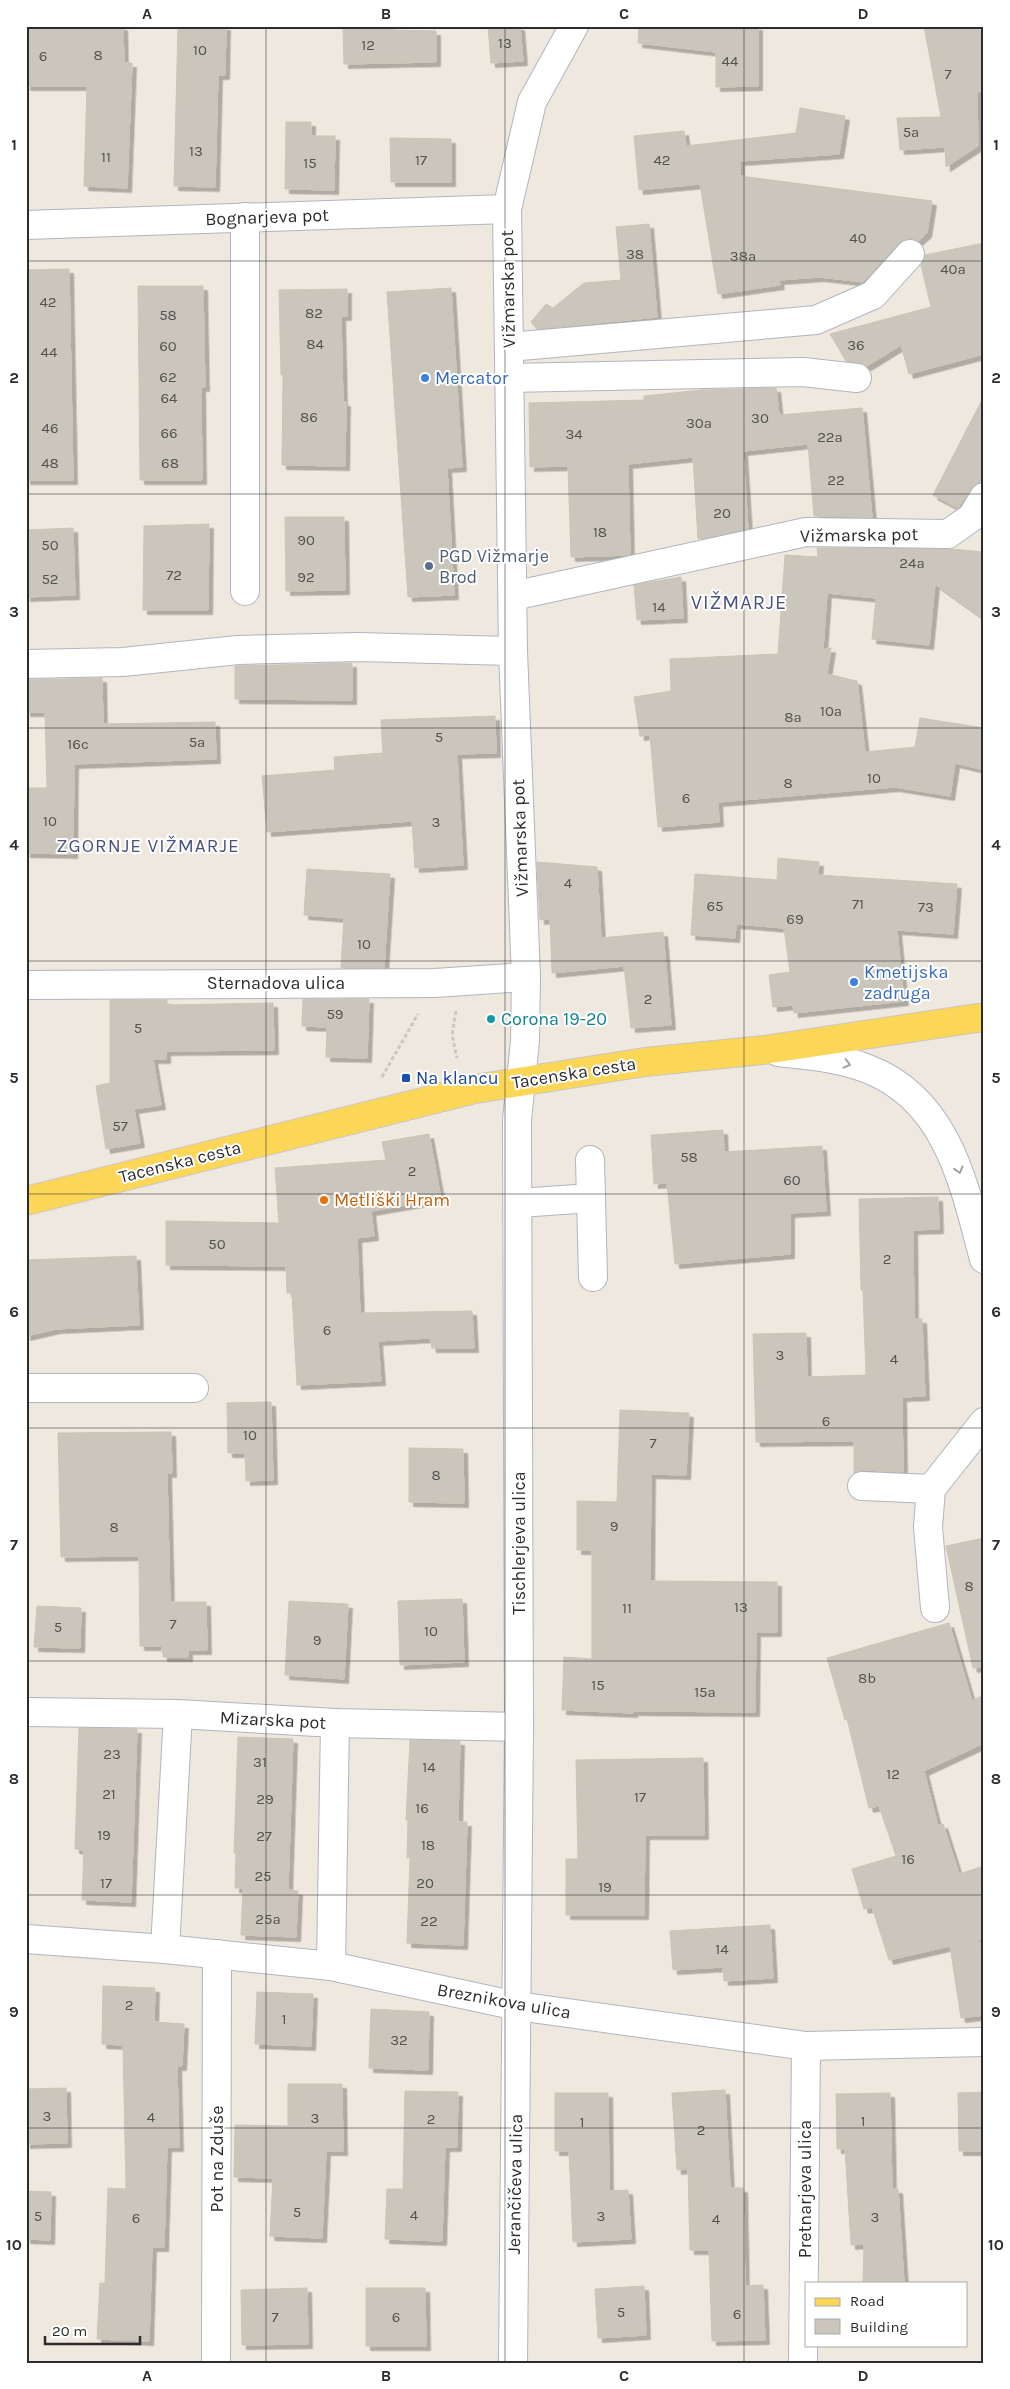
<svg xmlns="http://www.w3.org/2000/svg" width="1010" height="2389" viewBox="0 0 1010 2389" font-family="Karla,sans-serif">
	<defs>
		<filter id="shadow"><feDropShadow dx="4.5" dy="4.5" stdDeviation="0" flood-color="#0004"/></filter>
	</defs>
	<rect width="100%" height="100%" fill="#efe8de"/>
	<g fill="#cac6bc" stroke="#cbc4b7" filter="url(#shadow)">
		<path d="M26,26H123L124,63H132L127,188L84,186L87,86H26Z"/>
		<path d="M178,26H226L225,75H218L215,187L174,186Z"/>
		<path d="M343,26H392V30L436,31V62L344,64Z"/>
		<path d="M488,26H520L523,61L491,63Z"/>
		<path d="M639,26H758V86L716,87V52L638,43Z"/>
		<path d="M924,26H979L984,53V91L977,92L978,146L946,167L945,147L900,150L897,118L941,117Z"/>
		<path d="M800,108L845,116L839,154L740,161V176L932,201L927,233L918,241L906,239L899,243L863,282L820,277L779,280L780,285L718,294L700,184L639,190L634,136L684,131L686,146L796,133Z"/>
		<path d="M286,122H311V136H335L334,190L285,189Z"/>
		<path d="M390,138L451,139V182H391Z"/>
		<path d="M649,224L657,317L537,329L531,322L546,304L553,308L584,283L621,280L616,227Z"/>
		<path d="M984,243V354L909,374L901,345L867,366L846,361L830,334L931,307L921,265L925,255Z"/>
		<path d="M69,269L73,480H26V270Z"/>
		<path d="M138,286H203L205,387H201L202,480H140Z"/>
		<path d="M451,288L462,467L447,468L454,595L408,597L387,292Z"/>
		<path d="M347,289V316H341L343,402H346L345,466L282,465L283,375H281L279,290Z"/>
		<path d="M776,388L779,415L862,408L872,517L814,516L808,444L743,451L748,529L705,538L698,539L693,457L628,464L630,555L571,557L568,466L530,467L529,403L644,400V396L701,390Z"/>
		<path d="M984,396V481L976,484L971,489L958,508L933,495Z"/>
		<path d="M285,517H344L345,590L286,591Z"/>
		<path d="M209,524L208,610H143L144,526Z"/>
		<path d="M73,528L75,595L26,597V530Z"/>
		<path d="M817,548L951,549L984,552V619L935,584L929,645L872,639L876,598L827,593L823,649L831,648L827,674L857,681L865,752L915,747L920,718L984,728V770L955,763L950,796L895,787L718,802L719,822L658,827L650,735L640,736L634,697L671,691L670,659L778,654L785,555L818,557Z"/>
		<path d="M681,577L683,618L637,620L634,585Z"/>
		<path d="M352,663V700L235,699V666Z"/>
		<path d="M102,678L103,724L215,722L216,759L74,764L73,854L26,853V788H47L45,712H26V680Z"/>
		<path d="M495,716L496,753L457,754L463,865L415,868L412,821L267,832L262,776L335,770L334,757L383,753L381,720Z"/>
		<path d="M778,858L819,862L818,875L957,884L953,934L897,930L904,1001L794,1013L793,1005L773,1007L769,975L790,972L784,928L736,924L735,938L691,935L695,874L777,880Z"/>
		<path d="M537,862L597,867L601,938L663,932L671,1025L631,1028L624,966L552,973L550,919L540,920Z"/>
		<path d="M307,869L390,874L384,968H341L344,918L304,915Z"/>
		<path d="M303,999H369L367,1058L326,1057L327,1027L302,1026Z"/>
		<path d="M110,1000H167V1005L273,1003L274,1050L166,1051V1059H153L161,1105L134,1109L140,1143L106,1149L96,1086L110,1083Z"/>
		<path d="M723,1130L724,1152L822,1146L826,1211L790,1213V1254L675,1264L667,1183L654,1184L651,1135Z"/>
		<path d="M429,1134L441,1199L371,1211L374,1236L357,1238L360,1313L472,1311L474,1348H432L430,1338L378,1341L381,1381L297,1385L292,1293H287L286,1266L166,1265V1221L279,1223L275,1168L386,1160L382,1142Z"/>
		<path d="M938,1197L939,1229L913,1230L914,1319H922L925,1396L902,1397L903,1472L863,1470L854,1473V1441L756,1442L753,1334L806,1333L807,1377L866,1375L863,1290H861L859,1199Z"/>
		<path d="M136,1256L139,1325L56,1329L26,1336V1260Z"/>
		<path d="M271,1402L273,1480L246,1481L245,1453H228L227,1403Z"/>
		<path d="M620,1410L689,1413L686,1475L651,1474L650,1581L777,1582V1632H756L755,1712L633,1711V1713L562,1710L564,1657L592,1659V1550H577V1501L617,1502Z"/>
		<path d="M171,1432L172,1473H167L170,1602H206L207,1650H188V1657H163L162,1646H140L139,1556L61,1557L58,1433Z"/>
		<path d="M409,1448L463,1449L464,1503L409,1502Z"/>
		<path d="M984,1538V1667L973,1668L946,1546Z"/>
		<path d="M462,1599L464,1662L400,1665L398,1601Z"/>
		<path d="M289,1601L348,1604L344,1679L285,1675Z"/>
		<path d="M37,1606L81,1608L80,1648L34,1647Z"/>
		<path d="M949,1623L972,1701L984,1695V1743L924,1771L938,1826L943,1824L959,1874L984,1866V1938L979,1939L984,1971V2015L961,2018L950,1946L889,1960L872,1907L864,1909L852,1869L896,1856L879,1806L869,1808L847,1719L845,1720L827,1658Z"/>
		<path d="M79,1728L137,1729L131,1902L82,1900L84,1850L75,1849Z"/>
		<path d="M238,1737L293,1739L288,1890L298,1891L296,1937L241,1935L243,1888H235L236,1853H234Z"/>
		<path d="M410,1740L460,1741L458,1822H467L463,1945L407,1943L410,1857L407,1858L408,1820H406Z"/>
		<path d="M703,1758L704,1835H645L644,1915H566V1859H578L576,1760Z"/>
		<path d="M770,1925L773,1978L724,1981L723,1967L673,1970L670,1931Z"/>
		<path d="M103,1986L155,1988L154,2022L184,2024L182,2066H177L179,2147H167L164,2247H152L149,2341L97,2339L100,2283H105L108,2188L126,2189L123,2045L102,2044Z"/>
		<path d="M257,1992L313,1994L311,2046L255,2044Z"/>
		<path d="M371,2009L429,2012L428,2070L369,2068Z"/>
		<path d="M288,2084H342L343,2151H326L322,2238L270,2236L273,2178L234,2177L235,2125L288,2126Z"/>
		<path d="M66,2088L67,2143L26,2144V2089Z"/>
		<path d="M725,2090L730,2188H743L745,2286L763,2285L765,2340L712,2341L709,2250H690L688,2169L677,2170L672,2093Z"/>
		<path d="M405,2091L458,2092L457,2147H445L442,2241L385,2239L387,2189H403Z"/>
		<path d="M984,2092V2151H959L958,2093Z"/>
		<path d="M555,2093H608L609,2191L628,2190L631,2239L573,2242L569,2151H555Z"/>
		<path d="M890,2093L892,2189H898L904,2283H863L864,2244L851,2245L845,2149H837L836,2094Z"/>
		<path d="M26,2191L51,2192L50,2240L26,2239Z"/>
		<path d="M644,2286L646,2335L598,2338L595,2289Z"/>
		<path d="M307,2288L308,2344L242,2345L241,2290Z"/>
		<path d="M366,2288H425L426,2346H366Z"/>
	</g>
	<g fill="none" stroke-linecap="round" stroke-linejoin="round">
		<defs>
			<g id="minor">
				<path d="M26,225L507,209"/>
				<path d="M509,347L816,320L873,295L910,254"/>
				<path d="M509,378L803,372L857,378"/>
				<path d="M245,591V217"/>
				<path d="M513,596L806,532L948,534L972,517L984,497"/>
				<path d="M26,664L123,662L238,650L358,647L513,651"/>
				<path d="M26,985L435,983L526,977"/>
				<path d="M778,1052C808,1055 840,1058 868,1069C948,1100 964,1185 984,1259"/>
				<path d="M590,1160L593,1277"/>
				<path d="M519,1203L591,1198"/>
				<path d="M26,1388H194"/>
				<path d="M862,1486L931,1489"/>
				<path d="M935,1608L928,1527L931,1489L984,1422"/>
				<path d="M26,1712L178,1714L335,1723L519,1727"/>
				<path d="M26,1939L165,1949L331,1966L517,2006L806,2046L984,2042"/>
				<path d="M165,1949L178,1714"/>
				<path d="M331,1966L335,1723"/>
				<path d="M216,2363L217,1954"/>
				<path d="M513,2363L519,1727L517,1120L525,1041L526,977L513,651L507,209L532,102L574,26"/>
				<path d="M803,2363L806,2046"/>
			</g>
			<path id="major" d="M26,1201L475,1089L645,1062L764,1050L984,1017"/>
		</defs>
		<use href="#minor" stroke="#b2b4c1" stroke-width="30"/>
		<use href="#major" stroke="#c8c8c8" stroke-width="30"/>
		<g stroke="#c8c8c8" stroke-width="3" stroke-dasharray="4 2.5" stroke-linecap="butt">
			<path d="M456,1011L452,1035L457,1058"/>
			<path d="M382,1077L418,1014"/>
		</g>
		<use href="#minor" stroke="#fff" stroke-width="28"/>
		<use href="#major" stroke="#fcd656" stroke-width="28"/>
	</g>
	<defs><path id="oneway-chevron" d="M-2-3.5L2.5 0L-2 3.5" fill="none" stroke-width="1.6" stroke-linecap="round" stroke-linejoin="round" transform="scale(1.25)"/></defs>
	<g stroke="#a0a0a0">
		<use href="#oneway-chevron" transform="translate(847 1064) rotate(14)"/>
		<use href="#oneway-chevron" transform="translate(959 1170) rotate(73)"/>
	</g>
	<path fill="none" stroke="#2c2c2c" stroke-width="1" stroke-opacity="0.55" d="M266,26V2363M505,26V2363M744,26V2363M26,261H984M26,494H984M26,728H984M26,961H984M26,1194H984M26,1428H984M26,1661H984M26,1895H984M26,2128H984"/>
	<g fill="#3f7fe0" stroke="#fff" stroke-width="2">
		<circle cx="425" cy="378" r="5"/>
		<circle cx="854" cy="982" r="5"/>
	</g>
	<circle fill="#5c6f8a" stroke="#fff" stroke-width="2" cx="429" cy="566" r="5"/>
	<circle fill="#0f9aa8" stroke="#fff" stroke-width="2" cx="491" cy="1019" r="5"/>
	<rect fill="#1a4fb4" stroke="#fff" stroke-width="2" x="401" y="1073" width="10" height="10" rx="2.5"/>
	<circle fill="#e8710a" stroke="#fff" stroke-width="2" cx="324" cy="1200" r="5"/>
	<g text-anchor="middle" stroke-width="4" stroke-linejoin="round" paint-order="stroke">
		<g font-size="15" fill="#545250">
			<text x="505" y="48">13</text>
			<text x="368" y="50">12</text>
			<text x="200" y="55">10</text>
			<text x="98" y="60">8</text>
			<text x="43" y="61">6</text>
			<text x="730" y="66">44</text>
			<text x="948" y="79">7</text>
			<text x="911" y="137">5a</text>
			<text x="196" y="156">13</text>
			<text x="106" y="162">11</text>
			<text x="421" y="165">17</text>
			<text x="662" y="165">42</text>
			<text x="310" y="168">15</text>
			<text x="858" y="243">40</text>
			<text x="635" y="259">38</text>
			<text x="743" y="261">38a</text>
			<text x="953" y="274">40a</text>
			<text x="48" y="307">42</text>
			<text x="314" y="318">82</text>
			<text x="168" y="320">58</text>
			<text x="315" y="349">84</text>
			<text x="856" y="350">36</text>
			<text x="168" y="351">60</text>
			<text x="49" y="357">44</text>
			<text x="168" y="382">62</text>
			<text x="169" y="403">64</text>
			<text x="309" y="422">86</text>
			<text x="760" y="423">30</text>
			<text x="699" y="428">30a</text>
			<text x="50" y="433">46</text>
			<text x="169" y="438">66</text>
			<text x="574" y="439">34</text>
			<text x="830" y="442">22a</text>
			<text x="50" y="468">48</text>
			<text x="170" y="468">68</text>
			<text x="836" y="485">22</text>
			<text x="722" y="518">20</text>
			<text x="600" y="537">18</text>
			<text x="306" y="545">90</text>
			<text x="50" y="550">50</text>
			<text x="912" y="568">24a</text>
			<text x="174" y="580">72</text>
			<text x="306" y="582">92</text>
			<text x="50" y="584">52</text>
			<text x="659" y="612">14</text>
			<text x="831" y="716">10a</text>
			<text x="793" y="722">8a</text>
			<text x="439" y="742">5</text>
			<text x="197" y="747">5a</text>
			<text x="78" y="749">16c</text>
			<text x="874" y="783">10</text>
			<text x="788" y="788">8</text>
			<text x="686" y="803">6</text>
			<text x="50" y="826">10</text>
			<text x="436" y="827">3</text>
			<text x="568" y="888">4</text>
			<text x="858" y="909">71</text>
			<text x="715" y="911">65</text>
			<text x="926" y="912">73</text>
			<text x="795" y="924">69</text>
			<text x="364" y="949">10</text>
			<text x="648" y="1004">2</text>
			<text x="335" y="1019">59</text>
			<text x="138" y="1033">5</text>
			<text x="120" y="1131">57</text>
			<text x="689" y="1162">58</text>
			<text x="412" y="1176">2</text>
			<text x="792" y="1185">60</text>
			<text x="217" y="1249">50</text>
			<text x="887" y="1264">2</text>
			<text x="327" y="1335">6</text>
			<text x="780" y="1360">3</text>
			<text x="894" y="1364">4</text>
			<text x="826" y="1426">6</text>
			<text x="250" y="1440">10</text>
			<text x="653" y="1448">7</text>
			<text x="436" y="1480">8</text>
			<text x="614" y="1531">9</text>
			<text x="114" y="1532">8</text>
			<text x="969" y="1591">8</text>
			<text x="741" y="1612">13</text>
			<text x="627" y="1613">11</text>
			<text x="173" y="1629">7</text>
			<text x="58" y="1632">5</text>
			<text x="431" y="1636">10</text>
			<text x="317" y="1645">9</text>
			<text x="867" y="1683">8b</text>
			<text x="598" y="1690">15</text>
			<text x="705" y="1697">15a</text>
			<text x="112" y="1759">23</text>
			<text x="260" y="1767">31</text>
			<text x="429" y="1772">14</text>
			<text x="893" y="1779">12</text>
			<text x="109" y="1799">21</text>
			<text x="640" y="1802">17</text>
			<text x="265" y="1804">29</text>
			<text x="422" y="1813">16</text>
			<text x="104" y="1840">19</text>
			<text x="264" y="1841">27</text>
			<text x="428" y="1850">18</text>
			<text x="908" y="1864">16</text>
			<text x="263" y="1881">25</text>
			<text x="106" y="1888">17</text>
			<text x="425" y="1888">20</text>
			<text x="605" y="1892">19</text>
			<text x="268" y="1924">25a</text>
			<text x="429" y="1926">22</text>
			<text x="722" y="1954">14</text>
			<text x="129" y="2010">2</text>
			<text x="284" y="2024">1</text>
			<text x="399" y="2045">32</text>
			<text x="47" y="2121">3</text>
			<text x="151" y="2122">4</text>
			<text x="315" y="2123">3</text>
			<text x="431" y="2124">2</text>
			<text x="863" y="2126">1</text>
			<text x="582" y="2127">1</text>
			<text x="701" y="2135">2</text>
			<text x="297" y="2217">5</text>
			<text x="414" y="2220">4</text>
			<text x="38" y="2221">5</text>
			<text x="601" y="2221">3</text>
			<text x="875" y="2222">3</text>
			<text x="136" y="2223">6</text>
			<text x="716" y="2224">4</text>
			<text x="621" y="2317">5</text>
			<text x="737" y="2319">6</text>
			<text x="275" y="2322">7</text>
			<text x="396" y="2322">6</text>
		</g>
		<g font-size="18" fill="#2c2c2c" stroke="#fff">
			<text transform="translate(267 217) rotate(-2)" y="6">Bognarjeva pot</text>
			<text transform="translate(508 289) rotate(-91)" y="6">Vižmarska pot</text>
			<text transform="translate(859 535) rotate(-1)" y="6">Vižmarska pot</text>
			<text transform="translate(520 838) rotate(-92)" y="6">Vižmarska pot</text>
			<text x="276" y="989">Sternadova ulica</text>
			<text transform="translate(574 1073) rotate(-9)" y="6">Tacenska cesta</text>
			<text transform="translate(180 1162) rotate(-14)" y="6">Tacenska cesta</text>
			<text transform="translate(519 1543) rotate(-90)" y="6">Tischlerjeva ulica</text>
			<text transform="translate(273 1720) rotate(3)" y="6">Mizarska pot</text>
			<text transform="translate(504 2001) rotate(10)" y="6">Breznikova ulica</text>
			<text transform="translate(217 2159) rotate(-90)" y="6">Pot na Zduše</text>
			<text transform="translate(515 2184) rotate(-89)" y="6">Jerančičeva ulica</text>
			<text transform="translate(805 2189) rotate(-90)" y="6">Pretnarjeva ulica</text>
		</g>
		<g font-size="18" fill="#366cbe" stroke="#fff" text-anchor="start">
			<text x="435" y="384">Mercator</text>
			<text x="864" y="978">Kmetijska<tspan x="864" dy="21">zadruga</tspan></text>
		</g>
		<g font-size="18" fill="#4e5e75" stroke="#fff" text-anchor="start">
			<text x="439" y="562">PGD Vižmarje<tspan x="439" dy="21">Brod</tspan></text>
		</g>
		<g font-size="18" fill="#0d838f" stroke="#fff" text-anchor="start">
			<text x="501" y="1025">Corona 19-20</text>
		</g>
		<g font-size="18" fill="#164399" stroke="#fff" text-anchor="start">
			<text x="416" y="1084">Na klancu</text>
		</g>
		<g font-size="18" fill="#c56008" stroke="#fff" text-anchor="start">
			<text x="334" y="1206">Metliški Hram</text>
		</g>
		<g font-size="19" letter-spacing="1" fill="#485281" stroke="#fff">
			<text x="148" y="852">ZGORNJE VIŽMARJE</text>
		</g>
		<g font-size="20" letter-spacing="1" fill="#485281" stroke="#fff">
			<text x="739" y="609">VIŽMARJE</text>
		</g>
	</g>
	<rect width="1010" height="2389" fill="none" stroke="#ffffff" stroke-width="55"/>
	<rect x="805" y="2282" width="162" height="65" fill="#ffffff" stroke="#ababab"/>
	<rect x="815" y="2298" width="25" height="8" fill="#fcd656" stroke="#ababab"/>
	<text x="850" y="2306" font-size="15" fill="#2c2c2c">Road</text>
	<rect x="815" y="2319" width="25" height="15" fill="#cac6bc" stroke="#ababab"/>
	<text x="850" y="2332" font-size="15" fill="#2c2c2c">Building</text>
	<path d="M45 2336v8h95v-8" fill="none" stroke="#2c2c2c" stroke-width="2.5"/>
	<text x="52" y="2336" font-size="15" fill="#2c2c2c" stroke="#ffffff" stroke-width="4" paint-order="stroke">20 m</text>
	<rect x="28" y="28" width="954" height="2334" fill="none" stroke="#2c2c2c" stroke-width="2"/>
	<g font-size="16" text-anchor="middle" font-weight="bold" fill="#2c2c2c">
		<text x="147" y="19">A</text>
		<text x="386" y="19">B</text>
		<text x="624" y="19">C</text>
		<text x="863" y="19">D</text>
		<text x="14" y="150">1</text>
		<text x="996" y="150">1</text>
		<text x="14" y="383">2</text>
		<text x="996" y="383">2</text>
		<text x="14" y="617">3</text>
		<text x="996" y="617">3</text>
		<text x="14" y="850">4</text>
		<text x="996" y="850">4</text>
		<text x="14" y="1083">5</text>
		<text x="996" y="1083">5</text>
		<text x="14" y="1317">6</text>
		<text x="996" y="1317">6</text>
		<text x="14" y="1550">7</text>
		<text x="996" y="1550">7</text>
		<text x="14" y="1784">8</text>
		<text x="996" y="1784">8</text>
		<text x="14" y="2017">9</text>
		<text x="996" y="2017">9</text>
		<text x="14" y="2250">10</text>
		<text x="996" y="2250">10</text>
		<text x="147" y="2381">A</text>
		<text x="386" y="2381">B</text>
		<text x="624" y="2381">C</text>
		<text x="863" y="2381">D</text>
	</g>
</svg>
